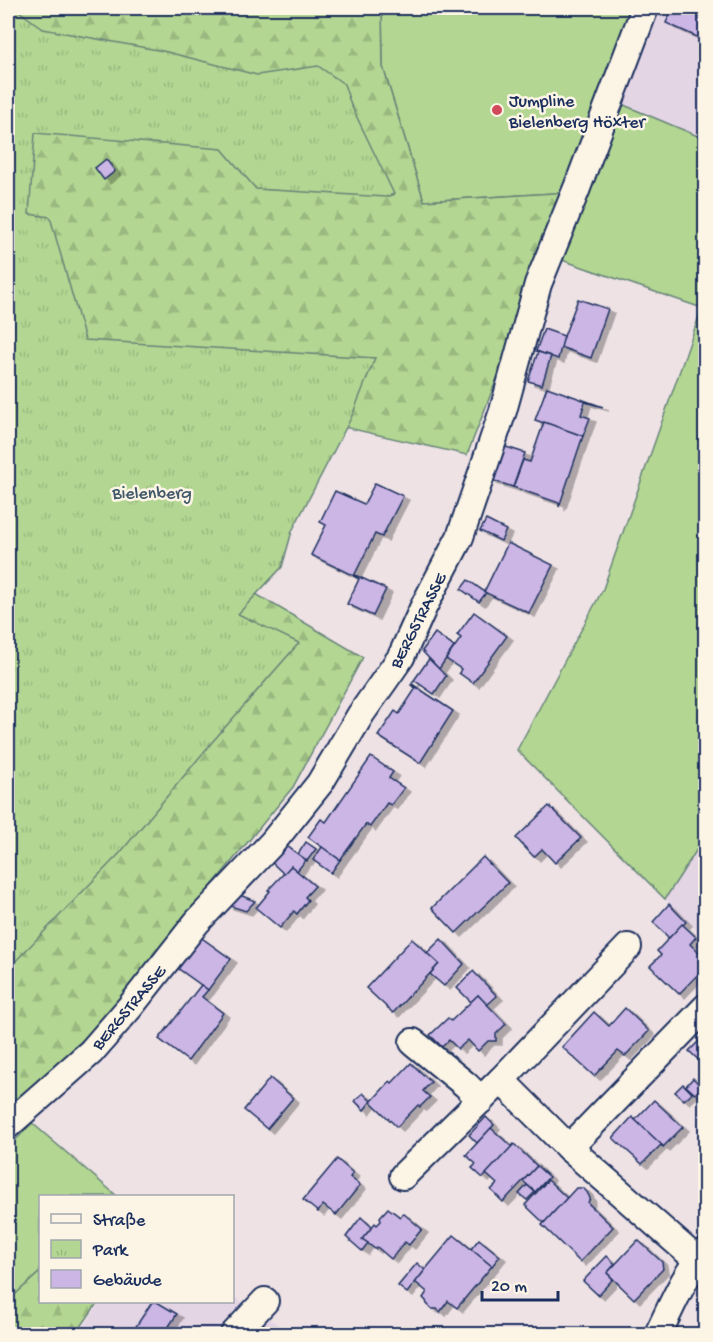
<svg xmlns="http://www.w3.org/2000/svg" width="713" height="1342" viewBox="0 0 713 1342" font-family="'Gochi Hand',sans-serif">
	<defs>
		<pattern id="forest-firs" width="22" height="20" patternUnits="userSpaceOnUse" patternTransform="scale(1.5)"><rect width="22" height="20" fill="#b3d792"/><path d="M5 1l3.5 6h-7zM16 11l3.5 6h-7z" fill="#99b980"/></pattern>
		<pattern id="park-tufts" width="24" height="20" patternUnits="userSpaceOnUse" patternTransform="scale(1.5)"><rect width="24" height="20" fill="#b3d792"/><path d="M3 7l-1-3M5 7V3M7 7l1-3M15 17l-1-3M17 17v-4M19 17l1-3" fill="none" stroke="#99b980"/></pattern>
		<filter id="shadow"><feDropShadow dx="6" dy="4" stdDeviation="0" flood-color="#0004"/></filter>
	</defs>
	<rect width="100%" height="100%" fill="#eee2e5"/>
	<filter id="ink" filterUnits="userSpaceOnUse"><feTurbulence type="fractalNoise" baseFrequency=".0167" numOctaves="2"/><feDisplacementMap in="SourceGraphic" scale="12" xChannelSelector="R" yChannelSelector="G"/><feConvolveMatrix kernelMatrix="1 2 1 2 8 2 1 2 1" color-interpolation-filters="sRGB"/></filter>
	<g filter="url(#ink)">
		<g fill="#e4d5e5">
			<path d="M645,8H705V139L619,103Z"/>
			<path d="M705,837V939L665,899Z"/>
			<path d="M233,1296L293,1334H79L100,1302H232Z"/>
		</g>
		<g fill="#b3d792" stroke="#678378" stroke-width="1.5">
			<path d="M382,8H637L570,192L424,201L383,67Z"/>
			<path d="M619,103L705,139V837L665,899L517,750L603,589L702,308L562,260Z"/>
			<path d="M32,1123L117,1196H40V1272L8,1301V1148Z"/>
		</g>
		<g fill="url(#forest-firs)" stroke="#678378" stroke-width="1.5">
			<path d="M8,8H382L383,67L424,201L570,192L467,455L344,427L254,593L363,657L293,787L94,1029L8,1111Z"/>
			<path d="M40,1272V1302H98L76,1334H8V1301Z"/>
		</g>
		<path fill="url(#park-tufts)" stroke="#678378" stroke-width="1.5" d="M8,8H15L43,29L163,51L257,75L318,66L344,84L351,105L394,194L386,197L256,189L222,149L35,133L29,214L50,217L85,340L375,358L351,418L292,531L282,567L238,614L299,643L213,741L120,853L8,969Z"/>
		<g fill="#ccb6e5" stroke="#1b2f5e" stroke-width="1.5" filter="url(#shadow)">
			<path d="M673,8H706V41L666,23Z"/>
			<path d="M106,159L115,171L104,180L95,168Z"/>
			<path d="M578,299L608,309L591,358L560,347Z"/>
			<path d="M544,329L564,336L558,359L536,351Z"/>
			<path d="M538,352L551,356L542,385L528,381Z"/>
			<path d="M547,387L603,407L585,402L581,415L590,418L583,436L535,420Z"/>
			<path d="M544,422L583,436L559,507V503L513,487L523,460L530,462Z"/>
			<path d="M503,446L525,453L513,487L491,480Z"/>
			<path d="M375,483L403,496L382,537L375,534L354,576L311,555L326,525L320,522L335,491L364,504Z"/>
			<path d="M486,520L506,530L501,541L480,531Z"/>
			<path d="M508,543L553,565L529,613L484,592Z"/>
			<path d="M355,575L386,589L373,616L347,604L359,579L354,576Z"/>
			<path d="M468,580L486,593L479,602L461,589Z"/>
			<path d="M474,612L507,636L473,683L459,673L461,669L446,659L461,638L457,635Z"/>
			<path d="M435,633L454,647L439,669L422,651Z"/>
			<path d="M429,659L446,676L434,694L415,681L412,683Z"/>
			<path d="M412,684L453,711L420,763L378,736L395,711L399,714L416,688L411,685Z"/>
			<path d="M371,757L393,772L389,778L404,788L391,805L387,803L370,827L366,824L340,860L308,837L321,819L326,822Z"/>
			<path d="M549,806L581,838L555,863L542,849L534,857L516,838Z"/>
			<path d="M306,842L316,849L307,861L298,854Z"/>
			<path d="M284,844L306,860L297,871L291,866L284,874L269,860Z"/>
			<path d="M322,847L340,860L331,873L313,860Z"/>
			<path d="M483,857L508,883L456,933L432,908Z"/>
			<path d="M291,866L315,886L305,897L308,900L297,914L294,911L280,928L256,908L270,891L268,890Z"/>
			<path d="M237,894L255,901L246,911L227,905Z"/>
			<path d="M669,904L686,922L669,938L653,922Z"/>
			<path d="M682,924L696,937L690,944L706,960V966L679,994L650,966L661,955L657,951Z"/>
			<path d="M199,936L231,959L208,990L176,967Z"/>
			<path d="M412,939L439,964L393,1013L366,988Z"/>
			<path d="M441,939L464,964L444,986L430,974L439,964L427,953Z"/>
			<path d="M473,971L497,996L487,1005L478,995L471,1002L457,988Z"/>
			<path d="M201,985L208,990L202,997L223,1013L188,1061L159,1039Z"/>
			<path d="M478,995L506,1024L496,1034V1041H488L478,1051L468,1040L458,1049L449,1040L442,1047L430,1035L448,1018L451,1021Z"/>
			<path d="M625,1008L649,1031L625,1056L618,1051L594,1076L562,1047L594,1012L609,1026Z"/>
			<path d="M706,1034V1067L689,1051Z"/>
			<path d="M411,1063L431,1082L423,1091L430,1097L420,1107L418,1105L397,1127L371,1102L390,1081L392,1083Z"/>
			<path d="M270,1078L293,1098L267,1129L244,1110Z"/>
			<path d="M693,1078L702,1087L695,1094L686,1086Z"/>
			<path d="M683,1084L692,1093L684,1100L675,1092Z"/>
			<path d="M363,1093L371,1101L364,1110L355,1101Z"/>
			<path d="M654,1100L683,1127L663,1147L632,1117L635,1120Z"/>
			<path d="M486,1117L494,1125L477,1143L469,1135Z"/>
			<path d="M632,1117L664,1147L661,1145L642,1164L613,1138Z"/>
			<path d="M491,1128L512,1147L483,1178L472,1168L476,1164L466,1155Z"/>
			<path d="M514,1144L537,1166L503,1202L491,1190L497,1184L486,1174Z"/>
			<path d="M337,1159L353,1173L350,1177L360,1185L336,1215L323,1205L318,1212L303,1200Z"/>
			<path d="M537,1166L549,1177L535,1192L523,1181Z"/>
			<path d="M548,1180L567,1198L544,1223L525,1205Z"/>
			<path d="M527,1185L535,1192L527,1200L519,1194Z"/>
			<path d="M576,1188H583L587,1192L590,1198L588,1203L613,1227L580,1262L542,1225Z"/>
			<path d="M388,1208L400,1217L403,1213L422,1229L409,1245L405,1242L391,1259L377,1247L375,1249L362,1239L375,1223L377,1225L381,1221L380,1217Z"/>
			<path d="M361,1217L372,1227L362,1239L368,1243L362,1251L346,1237Z"/>
			<path d="M454,1235L492,1266L457,1308L448,1301L440,1312L437,1309H432L427,1304L426,1301L423,1298L427,1292L415,1282Z"/>
			<path d="M479,1239L500,1256L492,1266L471,1249Z"/>
			<path d="M638,1240L662,1262L663,1269L634,1299L607,1273Z"/>
			<path d="M607,1256L615,1264L607,1273L613,1279L598,1295L583,1281Z"/>
			<path d="M417,1263L425,1270L407,1293L398,1286Z"/>
			<path d="M152,1302H157L177,1314L164,1334H131Z"/>
			<path d="M261,1322L275,1334H250Z"/>
		</g>
		<g fill="none" stroke-linecap="round" stroke-linejoin="round">
			<defs>
				<g id="minor">
					<path d="M628,947L501,1080L569,1148L697,1260"/>
					<path d="M413,1042L466,1085L481,1100"/>
					<path d="M8,1125L91,1052L130,1007L197,922L272,843L320,783L361,714L401,657L424,606L460,537L503,411L538,284L577,188L645,8"/>
					<path d="M569,1148L706,1007"/>
					<path d="M403,1176L501,1080"/>
					<path d="M234,1334L265,1301"/>
					<path d="M658,1334C672,1306 684,1274 706,1251"/>
				</g>
			</defs>
			<use href="#minor" stroke="#1b2f5e" stroke-width="30"/>
			<use href="#minor" stroke="#fcf5e5" stroke-width="26"/>
		</g>
	</g>
	<circle fill="#d1495b" stroke="#fcf5e5" stroke-width="2" cx="497" cy="110" r="6"/>
	<g text-anchor="middle" stroke-width="5" stroke-linejoin="round" paint-order="stroke">
		<g font-size="18" fill="#1b2f5e" stroke="#fcf5e5" text-anchor="start">
			<text x="509" y="106">Jumpline<tspan x="509" dy="21">Bielenberg Höxter</tspan></text>
		</g>
		<g font-size="18" fill="#41596b" stroke="#fcf5e5">
			<text x="152" y="498">Bielenberg</text>
		</g>
		<g font-size="18" fill="#1b2f5e" stroke="#fcf5e5">
			<text transform="translate(417 620) rotate(-63)" y="6">BERGSTRASSE</text>
			<text transform="translate(128 1007) rotate(-50)" y="6">BERGSTRASSE</text>
		</g>
	</g>
	<rect width="713" height="1342" fill="none" stroke="#fcf5e5" stroke-width="30"/>
	<rect x="15" y="15" width="683" height="1312" fill="none" stroke="#1b2f5e" stroke-width="2" filter="url(#ink)"/>
	<rect x="39" y="1195" width="195" height="108" fill="#fcf5e5" stroke="#a2a6af" stroke-width="1.5"/>
	<rect x="51" y="1214" width="30" height="9" fill="#fcf5e5" stroke="#a2a6af" stroke-width="1.5"/>
	<text x="93" y="1225" font-size="18" fill="#1b2f5e">Straße</text>
	<rect x="51" y="1240" width="30" height="18" fill="url(#park-tufts)" stroke="#a2a6af" stroke-width="1.5"/>
	<text x="93" y="1255" font-size="18" fill="#1b2f5e">Park</text>
	<rect x="51" y="1270" width="30" height="18" fill="#ccb6e5" stroke="#a2a6af" stroke-width="1.5"/>
	<text x="93" y="1285" font-size="18" fill="#1b2f5e">Gebäude</text>
	<path d="M482 1291v9h76v-9" fill="none" stroke="#1b2f5e" stroke-width="3"/>
	<text x="491" y="1291" font-size="18" fill="#1b2f5e" stroke="#fcf5e5" stroke-width="4.5" paint-order="stroke">20 m</text>
</svg>
